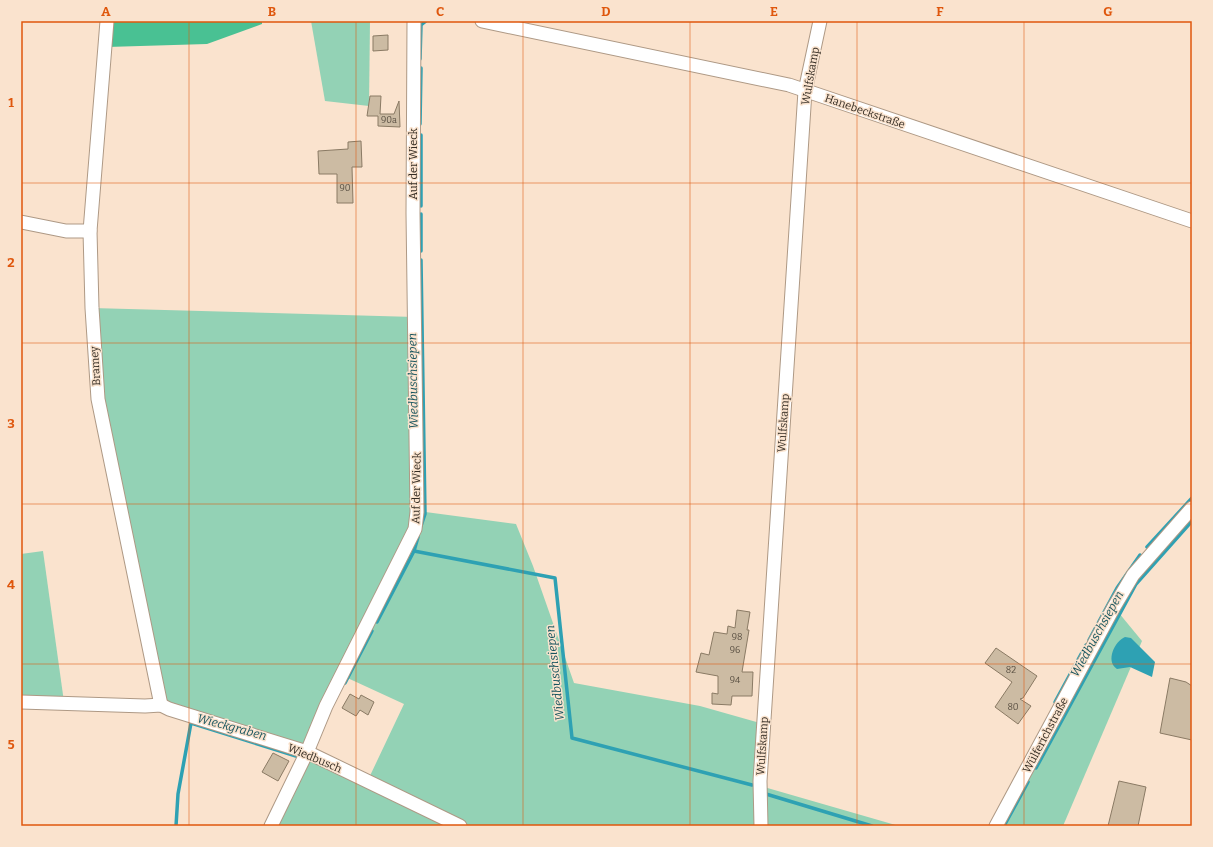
<svg xmlns="http://www.w3.org/2000/svg" width="1213" height="847" viewBox="0 0 1213 847" font-family="Bitter,serif">
	<rect width="100%" height="100%" fill="#fae3ce"/>
	<g fill="#93d2b5">
		<path d="M311,21H370L369,106L325,101Z"/>
		<path d="M92,308L415,317L418,511L516,524L533,566L574,683L700,706L760,723L764,787L899,826H463L368,780L404,704L341,675L307,752L460,826H271L307,752L161,705L98,399Z"/>
		<path d="M43,551L64,702H21V554Z"/>
		<path d="M1114,607L1142,641L1063,826H996Z"/>
	</g>
	<path fill="#49c193" d="M105,21H262V24L207,44L107,47Z"/>
	<path fill="#2ea1b3" d="M1125,637L1131,638L1155,662L1152,677L1130,667L1117,669C1105,661 1115,641 1125,637Z"/>
	<g fill="none" stroke-linecap="round" stroke-linejoin="round">
		<g stroke="#2ea1b3" stroke-width="3.5">
			<path d="M420,59L421,25L426,21"/>
			<path d="M420,124L421,68"/>
			<path d="M421,206V135"/>
			<path d="M421,214V251"/>
			<path d="M421,260L425,514L421,526"/>
			<path d="M1147,547L1192,498"/>
			<path d="M414,551L555,578L572,738L752,785"/>
			<path d="M377,622L414,551L418,537"/>
			<path d="M1089,640L1117,588L1140,555"/>
			<path d="M345,683L372,631"/>
			<path d="M1055,702L1086,645"/>
			<path d="M1036,768L1136,584L1192,521"/>
			<path d="M766,794L872,826"/>
			<path d="M176,826L178,794L191,723L296,756"/>
			<path d="M1004,826L1028,782"/>
		</g>
	</g>
	<g fill="#ccbba3" stroke="#8a7a64">
		<path d="M388,35V50L373,51V36Z"/>
		<path d="M370,96H381L380,114H394L399,101L400,127L378,126V116H367Z"/>
		<path d="M361,141L362,167H352L353,203H337V174H319L318,151L348,149V142Z"/>
		<path d="M737,610L750,612L747,630H749L742,672H753L752,696H732L731,705L712,704V693L718,694V676L696,672L701,653L709,655L714,632L727,634L728,626L735,628Z"/>
		<path d="M996,648L1037,676L1023,698L1020,699L1031,706L1018,724L995,707L1012,682L985,663Z"/>
		<path d="M1170,678L1186,682L1192,686V740L1160,733Z"/>
		<path d="M350,694L359,699L361,695L374,702L368,715L360,710L356,716L342,708Z"/>
		<path d="M273,753L289,761L278,781L262,772Z"/>
		<path d="M1119,781L1146,787L1138,826H1108Z"/>
	</g>
	<g fill="none" stroke-linecap="round" stroke-linejoin="round">
		<defs>
			<g id="minor">
				<path d="M107,21L90,231L92,308L98,399L161,705"/>
				<path d="M482,21L789,85L1192,221"/>
				<path d="M21,222L66,231H90"/>
				<path d="M21,702L145,706L161,705L169,709L307,752L460,826"/>
				<path d="M271,826L307,752L326,706L415,529L417,512L413,213L414,21"/>
				<path d="M761,826L760,781L805,91L820,21"/>
				<path d="M996,826L1114,607L1133,575L1192,508"/>
			</g>
		</defs>
		<use href="#minor" stroke="#ae9985" stroke-width="15"/>
		<use href="#minor" stroke="#fff" stroke-width="13"/>
	</g>
	<path fill="none" stroke="#df570d" stroke-width="1" stroke-opacity="0.55" d="M189,21V826M356,21V826M523,21V826M690,21V826M857,21V826M1024,21V826M21,183H1192M21,343H1192M21,504H1192M21,664H1192"/>
	<g text-anchor="middle" stroke-width="3" stroke-linejoin="round" paint-order="stroke">
		<g font-size="9" fill="#5a5043">
			<text x="389" y="123">90a</text>
			<text x="345" y="191">90</text>
			<text x="737" y="640">98</text>
			<text x="735" y="653">96</text>
			<text x="1011" y="673">82</text>
			<text x="735" y="683">94</text>
			<text x="1013" y="710">80</text>
		</g>
		<g font-size="11" fill="#342c23" stroke="#fae3ce">
			<text transform="translate(810 76) rotate(-80)" y="4">Wulfskamp</text>
			<text transform="translate(865 111) rotate(19)" y="4">Hanebeckstraße</text>
			<text transform="translate(413 164) rotate(-90)" y="4">Auf der Wieck</text>
			<text transform="translate(95 366) rotate(-94)" y="4">Bramey</text>
			<text transform="translate(783 423) rotate(-86)" y="4">Wulfskamp</text>
			<text transform="translate(416 488) rotate(-89)" y="4">Auf der Wieck</text>
			<text transform="translate(1045 735) rotate(-62)" y="4">Wülferichstraße</text>
			<text transform="translate(762 746) rotate(-86)" y="4">Wulfskamp</text>
			<text transform="translate(315 758) rotate(23)" y="4">Wiedbusch</text>
		</g>
		<g font-size="12" font-style="italic" fill="#16545e" stroke="#fae3ce">
			<text transform="translate(413 381) rotate(-91)" y="4">Wiedbuschsiepen</text>
			<text transform="translate(1097 634) rotate(-61)" y="4">Wiedbuschsiepen</text>
			<text transform="translate(555 673) rotate(-96)" y="4">Wiedbuschsiepen</text>
			<text transform="translate(232 727) rotate(15)" y="4">Wieckgraben</text>
		</g>
	</g>
	<rect width="1213" height="847" fill="none" stroke="#fae3ce" stroke-width="44"/>
	<rect x="22" y="22" width="1169" height="803" fill="none" stroke="#df570d" stroke-width="1.5"/>
	<g font-size="13" text-anchor="middle" font-weight="bold" fill="#df570d">
		<text x="106" y="16">A</text>
		<text x="272" y="16">B</text>
		<text x="440" y="16">C</text>
		<text x="606" y="16">D</text>
		<text x="774" y="16">E</text>
		<text x="940" y="16">F</text>
		<text x="1108" y="16">G</text>
		<text x="11" y="107">1</text>
		<text x="11" y="267">2</text>
		<text x="11" y="428">3</text>
		<text x="11" y="589">4</text>
		<text x="11" y="749">5</text>
	</g>
</svg>
